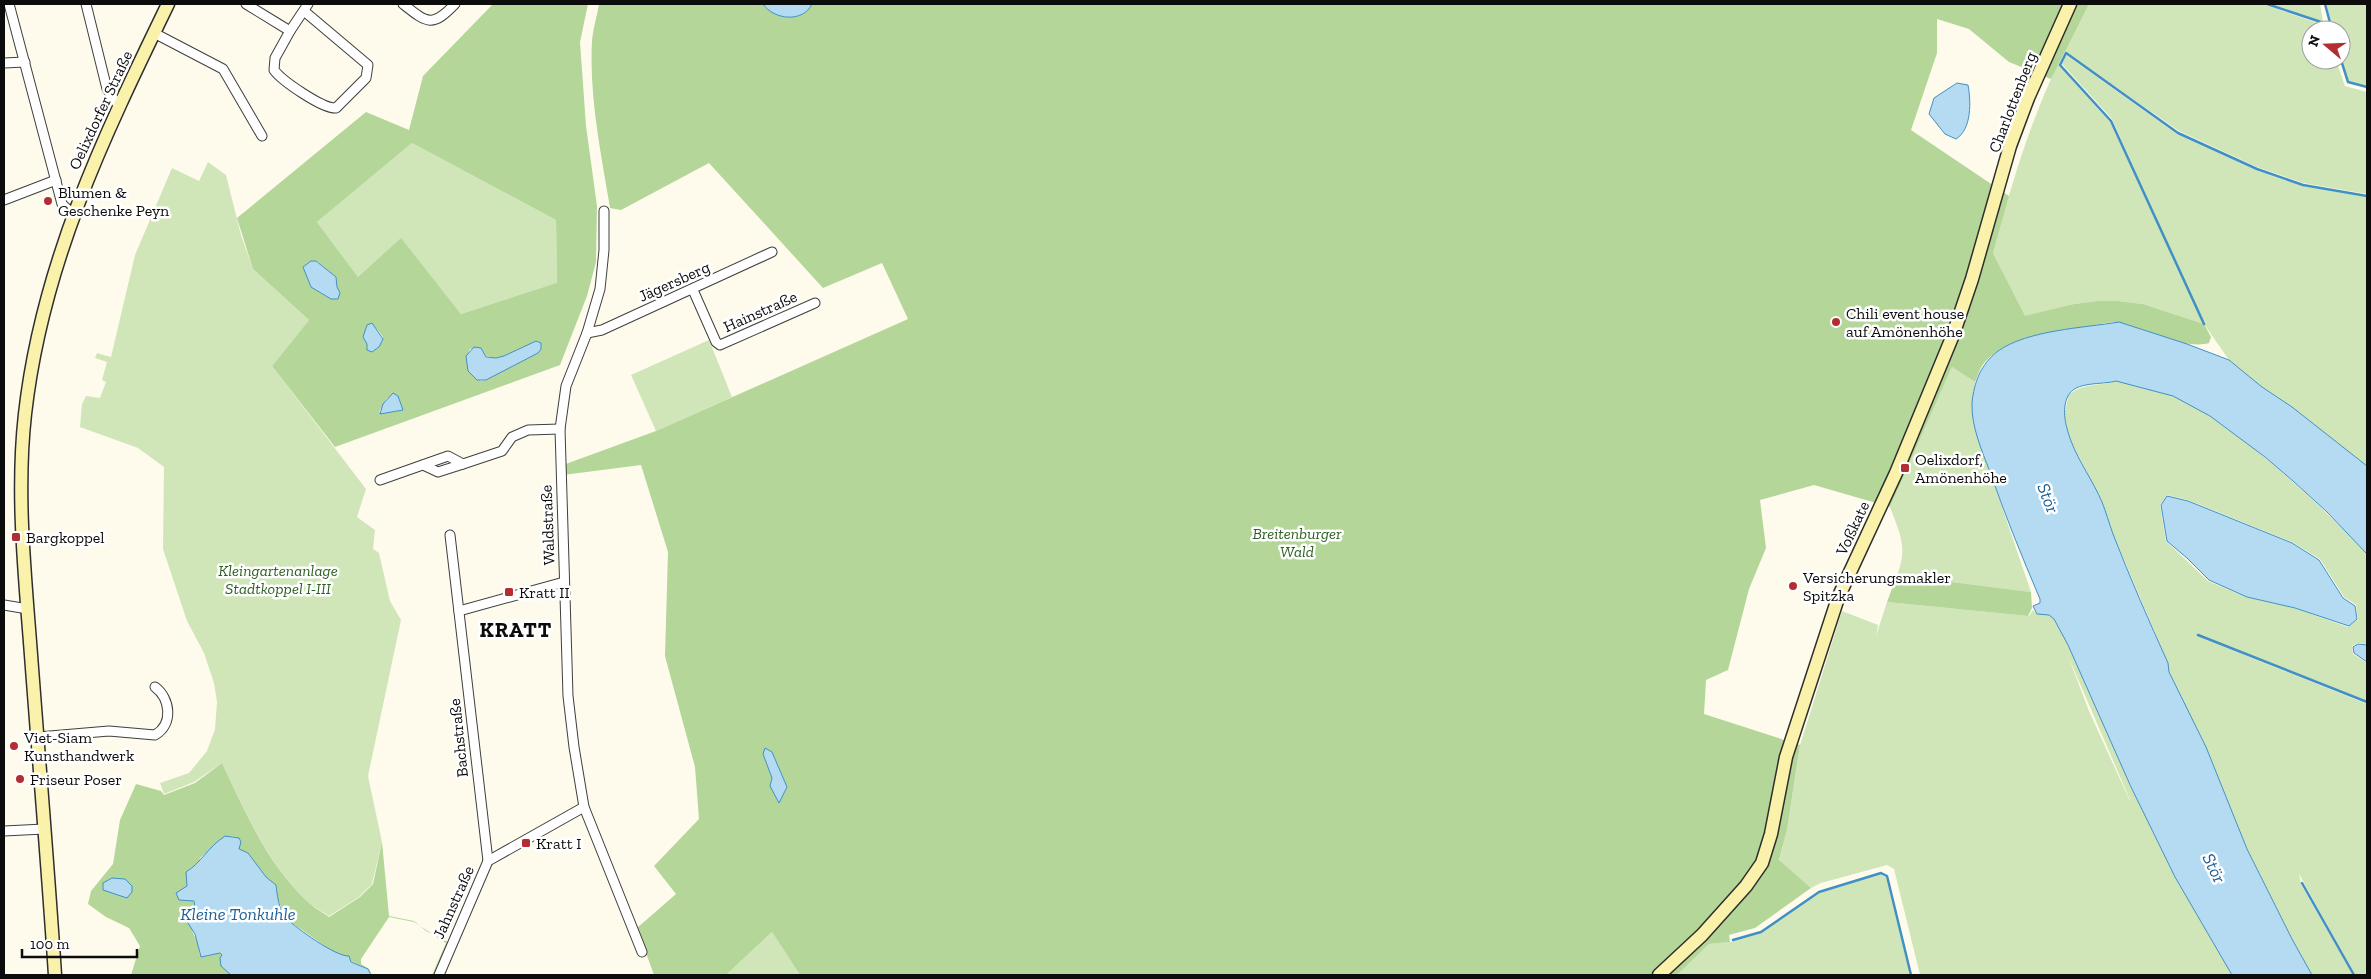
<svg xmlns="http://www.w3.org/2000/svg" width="2371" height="979" viewBox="0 0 2371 979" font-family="'Zilla Slab',serif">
	<rect width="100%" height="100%" fill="#fefbed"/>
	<g fill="#d0e6b9" fill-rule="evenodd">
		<path d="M2089,4H2262L2324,25L2326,30H2311V60H2336L2345,86L2367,92V194L2303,183L2257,167L2179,131L2064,51Z"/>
		<path d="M2270,4H2320L2323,22Z"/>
		<path d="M2326,4H2367V86L2349,82L2341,57V30H2333Z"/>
		<path d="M2066,55L2177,134L2256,170L2303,186L2367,197V466L2292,407L2262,387L2229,360L2204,324L2143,304L2118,301H2097L2074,304L2025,317L1993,253C2010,189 2029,124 2058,64L2110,122L2184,280L2112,119L2062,64Z"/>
		<path d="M412,143L556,220L557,284L461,314L401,239L358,277L317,222Z"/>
		<path d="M208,162L226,175L241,235L253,269L309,320L272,366L366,489L357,517L375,530L373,549L379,553L390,601L401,620L368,776L382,842L372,884L359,897L329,916C322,911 313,907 307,901C267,863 245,811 222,763L194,782L164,794L160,783L189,773L207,751L215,729L217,702L214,683L204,653L187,621L163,549L164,467L138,448L80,427L82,404L86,396L100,398L106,382L102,380L107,362L95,358L97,353L111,357L135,255L172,168L199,181Z"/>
		<path d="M709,340L732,397L656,431L631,375Z"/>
		<path d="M1952,367L1975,382L1972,404L1974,425L2031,592L1897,575C1908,547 1900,534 1890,507Z"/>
		<path d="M2116,381C2139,386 2165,390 2186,401C2204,411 2220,424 2237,436C2284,471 2326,511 2367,554V644L2358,643L2352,646L2353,654L2367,663V701L2202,636V638L2367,704V975H2355L2299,874L2301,884L2353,975H2312L2292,939L2247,849L2206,747L2169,672L2168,663L2113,534L2102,501L2070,440L2064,416L2069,394C2087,382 2097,387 2116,381ZM2167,495L2188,500L2292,542L2320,559L2344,597L2356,605L2358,619L2348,627L2294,608L2246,597L2208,581L2166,541L2160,505Z"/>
		<path d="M1887,602L2029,616L2033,610L2037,614L2049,615L2054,619L2068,645L2131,787L2175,877L2232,975H1920L1894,869L1887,865L1821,883L1811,888L1779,861L1787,830L1800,745L1842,611L1878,625L1876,636ZM2068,656L2130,800V801L2089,711Z"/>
		<path d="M1881,874L1886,877L1910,975H1677L1709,944L1730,942L1761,933L1820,892Z"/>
		<path d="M772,932L800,975H726Z"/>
	</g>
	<g fill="#b4d699" fill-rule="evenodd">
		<path d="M493,4H588L580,42L586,126L597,206L596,262L587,296L560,365L335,447L272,366L309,320L253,269L237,218L366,112L409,130L423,76ZM412,143L556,220L557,283L461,314L401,238L358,277L317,222ZM311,261H317L336,277L337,287L340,294L331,299L311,287L303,267ZM367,325L377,329L383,337L379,347L372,352L363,337ZM536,341L539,342L541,349L538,353L486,380L481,381C466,371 464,366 470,349L481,348L486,356L496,358L504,356ZM398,396L403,410L394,412H379L387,398Z"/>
		<path d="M599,4H763C774,20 803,23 812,4H2089L2051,79L2009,62L1969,29L1937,19V53L1911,130L2009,196L1993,253L2025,316L2074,304L2097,301H2118L2143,304L2204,324L2211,337L2209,343C2184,350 2147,329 2121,323C2111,320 2095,326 2084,327C2052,333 2008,335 1985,362C1980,367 1978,376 1975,382L1952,367L1890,507L1814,485L1760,500L1766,548L1749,589L1728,670L1706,680L1704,714L1800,745L1787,830L1779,860L1811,888L1755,928L1729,935L1730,942L1709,944L1677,975H800L772,932L726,975H654L637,928L676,894L654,866L699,819L695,767L665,656L668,552L641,465L563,475V465L656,431L908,319L882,263L823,288L709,163L621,210L610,208C601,153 589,97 592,41C593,29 597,16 599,4ZM772,752L787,787L770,786L772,778L763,754Z"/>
		<path d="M1897,575L2031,592L2032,608L2028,616L1887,602Z"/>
		<path d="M222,763C245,811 267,864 307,901C313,907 322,912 329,917L360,897L373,884L382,842L389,916L414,921L426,931L448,942L437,975H432L446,943L414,922L389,917L361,959V964L369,969L372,975L368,969L336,954L285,918L277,896L276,885L266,877L248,853L239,849L236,837L228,836L201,857L185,889L187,900H192L195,904C193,912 189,921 192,930C195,939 199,941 199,954L206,956L220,953L222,955L223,967L231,975H131L140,946L129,928L106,917L88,904L91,891L113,864L120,820L136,784L161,791L164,795L195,783Z"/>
	</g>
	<g fill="#b4dbf2" stroke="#4090c5">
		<path d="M763,4H812C803,23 774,20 763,4Z"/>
		<path d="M1957,83L1968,85C1971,101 1972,129 1956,139L1945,134L1929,114L1934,98Z"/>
		<path d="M311,261H316L336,277L337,287L340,293L338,299H331L311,287L303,267Z"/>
		<path d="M2119,322L2187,344L2229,360L2262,387L2292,407L2367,466V554L2327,512L2293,481L2265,457L2210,416L2173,396L2116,381C2102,385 2075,381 2068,396C2061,410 2066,427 2071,441C2079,462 2093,481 2102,502C2106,512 2109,523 2113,534C2130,578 2149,621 2168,663L2169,672L2206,747L2247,849L2292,939L2312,975H2232L2175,877L2131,787L2068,645L2054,619L2049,615L2037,614L2033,606L2040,603V599C2022,557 2005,515 1990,472C1982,451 1971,426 1972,403C1974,382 1981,364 1998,351C2028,330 2083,328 2119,322Z"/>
		<path d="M372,323L383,339L379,347L372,352L367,350V344L363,337L367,325Z"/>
		<path d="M536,341L541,343V349L538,353L486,380H477L468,371L466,356L474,347L481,348L486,357L496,358L504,356Z"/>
		<path d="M393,393L398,396L403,410L380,414L383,404Z"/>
		<path d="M2167,496L2188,501L2292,543L2319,560L2343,598L2355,606L2357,619L2349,626L2295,608L2247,597L2209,580L2188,559L2167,541L2161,505Z"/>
		<path d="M2358,644L2367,645V662L2354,653L2353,647Z"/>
		<path d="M765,748L772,752L787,787L779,803L770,786L772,778L763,754Z"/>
		<path d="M225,836L239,838L241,842L239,849L248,853L266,877L276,885C277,894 279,911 286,918C296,928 336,957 349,956L351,962L368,969L371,975H231L221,966L220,958L222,955L220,953L201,957L195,934L186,920L195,908L194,901L179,900L176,893L187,886L186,872C201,863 207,848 225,836Z"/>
		<path d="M112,878L125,879L132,886V892L127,898L103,890V883Z"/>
	</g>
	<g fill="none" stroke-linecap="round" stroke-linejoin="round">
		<g stroke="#4090c5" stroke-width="2.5">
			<path d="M2267,4L2330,25"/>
			<path d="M2325,4L2332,30"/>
			<path d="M2341,60L2348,82L2367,87"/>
			<path d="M2204,324L2111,121L2060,65L2066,53L2178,133L2257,169L2303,185L2367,196"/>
			<path d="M2198,635L2367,702"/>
			<path d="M2302,883L2354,975"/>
			<path d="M1733,940L1761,932L1819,892L1881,873L1887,876L1911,975"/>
		</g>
		<defs>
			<g id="street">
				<path d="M9,4L62,204L73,214"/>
				<path d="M86,4L107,89L118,105"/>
				<path d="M246,4L290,31L308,4"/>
				<path d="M403,4C427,23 432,28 455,4"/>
				<path d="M290,31L275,58L274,70C282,81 323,109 336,108L366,78L368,65L304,11"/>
				<path d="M154,33L223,69L262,136"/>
				<path d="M4,63L25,62"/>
				<path d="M4,200L56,180"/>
				<path d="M604,211V250L600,289L587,333L566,386L560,429L568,696L574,747L584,807L642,952"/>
				<path d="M693,290L716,342L720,345L815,303"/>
				<path d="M587,333L602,330L772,252"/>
				<path d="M423,465L438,472L463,464"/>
				<path d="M380,480L448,456L463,464L502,451L512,437L528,430L560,429"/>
				<path d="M450,535L488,861"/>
				<path d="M4,605L28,609"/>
				<path d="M459,611L564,582"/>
				<path d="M38,737L109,731L155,735C174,724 170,698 155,687"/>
				<path d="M4,831L44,829"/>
				<path d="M439,975L488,861L584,807"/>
			</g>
			<g id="secondary">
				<path d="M55,975C48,868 39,761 31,655C25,575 16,494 25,414C42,264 103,138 168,4"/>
				<path d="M1659,975L1702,935L1746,886L1762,863L1771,834L1786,757L1838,598L1896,473L1953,335L1972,279L2010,146L2028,98L2070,4"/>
			</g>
		</defs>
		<use href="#street" stroke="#3f3f3f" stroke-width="11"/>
		<use href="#secondary" stroke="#2e2e2e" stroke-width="15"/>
		<use href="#street" stroke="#fff" stroke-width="9"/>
		<use href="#secondary" stroke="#faf2ab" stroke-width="12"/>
	</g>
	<g fill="#b42d33" stroke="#fff" stroke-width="2">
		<circle cx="48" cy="201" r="5"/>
		<circle cx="1836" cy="322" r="5"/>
		<rect x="1900" y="463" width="10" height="10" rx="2.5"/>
		<rect x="11" y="532" width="10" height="10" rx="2.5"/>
		<circle cx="1793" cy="586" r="5"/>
		<rect x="504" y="587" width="10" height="10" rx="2.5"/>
		<circle cx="14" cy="746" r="5"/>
		<circle cx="20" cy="779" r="5"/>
		<rect x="521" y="838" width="10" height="10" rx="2.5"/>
	</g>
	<g text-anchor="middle" stroke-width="5" stroke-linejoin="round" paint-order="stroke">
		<g font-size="16" fill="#0c0c0c" stroke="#fff">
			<text transform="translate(2012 102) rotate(-69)" y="6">Charlottenberg</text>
			<text transform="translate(100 110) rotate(-65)" y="6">Oelixdorfer Straße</text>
			<text transform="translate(674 281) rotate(-24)" y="6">Jägersberg</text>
			<text transform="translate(760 311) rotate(-24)" y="6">Hainstraße</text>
			<text transform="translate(547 525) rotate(-92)" y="6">Waldstraße</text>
			<text transform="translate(1852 528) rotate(-65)" y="6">Voßkate</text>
			<text transform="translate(458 738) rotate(-96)" y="6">Bachstraße</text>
			<text transform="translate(453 902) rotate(-66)" y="6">Jahnstraße</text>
		</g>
		<g font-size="16" fill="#0c0c0c" stroke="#fff" text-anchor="start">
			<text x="58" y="198">Blumen &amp;<tspan x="58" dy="18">Geschenke Peyn</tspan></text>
			<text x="1846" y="319">Chili event house<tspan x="1846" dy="18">auf Amönenhöhe</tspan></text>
			<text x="1915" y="465">Oelixdorf,<tspan x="1915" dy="18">Amönenhöhe</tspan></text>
			<text x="26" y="543">Bargkoppel</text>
			<text x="1803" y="583">Versicherungsmakler<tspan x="1803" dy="18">Spitzka</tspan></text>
			<text x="519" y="598">Kratt II</text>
			<text x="24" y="743">Viet-Siam<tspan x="24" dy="18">Kunsthandwerk</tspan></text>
			<text x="30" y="785">Friseur Poser</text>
			<text x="536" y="849">Kratt I</text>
		</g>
		<g font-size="16" font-style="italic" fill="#2e6021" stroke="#fff">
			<text x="1297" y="539">Breitenburger<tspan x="1297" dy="18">Wald</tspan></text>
			<text x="278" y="576">Kleingartenanlage<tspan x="278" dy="18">Stadtkoppel I-III</tspan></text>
		</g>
		<g font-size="18" font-style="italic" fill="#1d6196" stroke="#fff">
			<text transform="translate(2048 498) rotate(69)" y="6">Stör</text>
			<text transform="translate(2214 868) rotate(64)" y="6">Stör</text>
			<text x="238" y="920">Kleine Tonkuhle</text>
		</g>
		<g font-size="21" font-weight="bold" letter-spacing="1" fill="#0c0c0c" stroke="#fff">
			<text x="516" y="637">KRATT</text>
		</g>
	</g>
	<rect width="2371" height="979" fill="none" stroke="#0c0c0c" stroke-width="10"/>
	<g transform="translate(2326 45) rotate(289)"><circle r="24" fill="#ffffff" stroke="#9e9e9e"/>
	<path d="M0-4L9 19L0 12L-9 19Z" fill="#b42d33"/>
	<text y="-8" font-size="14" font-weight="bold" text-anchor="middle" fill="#0c0c0c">N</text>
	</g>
	<path d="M22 949v8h115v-8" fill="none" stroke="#0c0c0c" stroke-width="2.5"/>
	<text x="30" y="949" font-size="15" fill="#0c0c0c" stroke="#ffffff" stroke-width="4" paint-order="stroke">100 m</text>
</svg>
